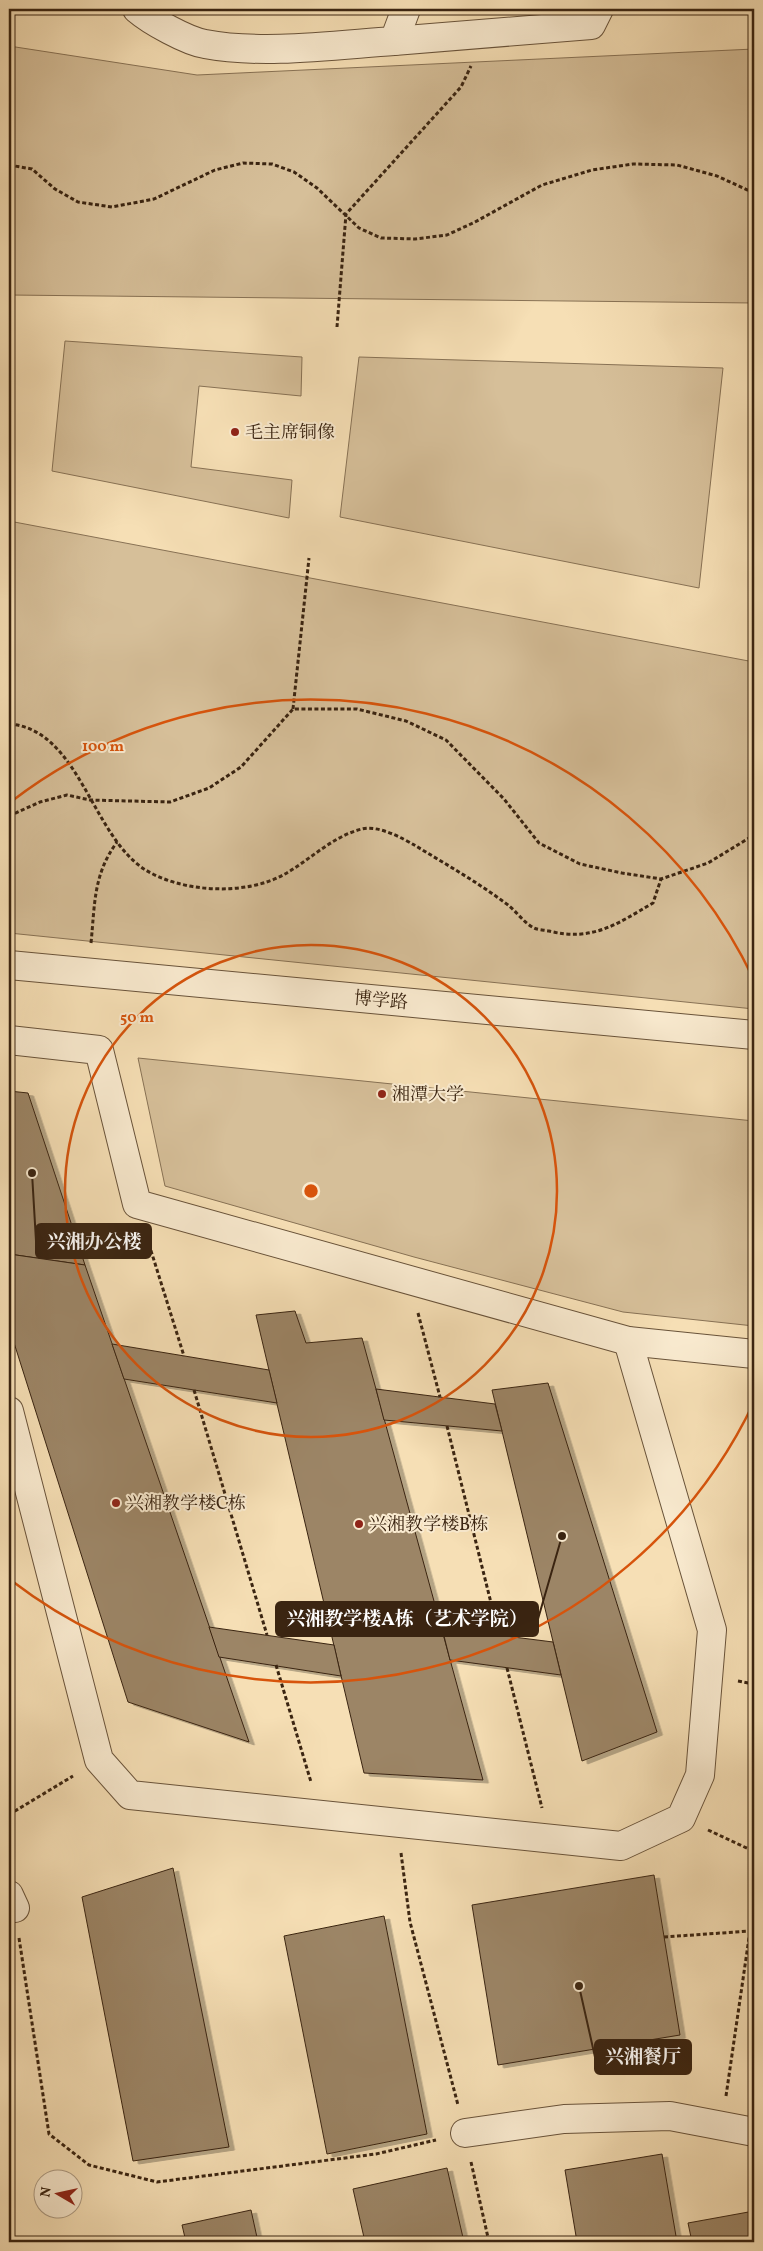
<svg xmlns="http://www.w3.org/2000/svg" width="763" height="2251" viewBox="0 0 763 2251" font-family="Vollkorn,'Noto Serif SC',serif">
	<defs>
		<filter id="shadow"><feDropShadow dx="5.5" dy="3" stdDeviation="0" flood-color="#0004"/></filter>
	</defs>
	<rect width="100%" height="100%" fill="#f6dfb5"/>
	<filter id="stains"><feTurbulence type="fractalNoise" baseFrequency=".004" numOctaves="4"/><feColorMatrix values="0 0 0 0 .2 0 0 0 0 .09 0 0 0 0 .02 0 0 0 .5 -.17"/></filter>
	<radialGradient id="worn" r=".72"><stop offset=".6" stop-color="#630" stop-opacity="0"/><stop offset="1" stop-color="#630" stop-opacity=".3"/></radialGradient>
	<g fill="#d6bf99" stroke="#887255">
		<path d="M9,46L197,75L754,49V303L9,295Z"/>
		<path d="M65,341L302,357L301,396L199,386L191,467L292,480L289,518L52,471Z"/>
		<path d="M359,357L723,368L699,588L340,517Z"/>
		<path d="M9,521L754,662V1009L9,933Z"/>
		<path d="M138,1058L754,1121V1326L623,1312L414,1257L165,1186Z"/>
	</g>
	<g fill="#9c8566" stroke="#3a2411" filter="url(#shadow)">
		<path d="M9,1091L28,1093L85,1265L9,1254Z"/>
		<path d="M9,1254L85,1265L249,1742L128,1702L9,1327Z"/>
		<path d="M295,1311L306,1343L362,1338L483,1780L364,1773L256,1315Z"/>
		<path d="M112,1344L269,1370L277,1403L124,1379Z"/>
		<path d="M548,1383L657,1732L582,1761L492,1390Z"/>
		<path d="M376,1389L495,1404L502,1431L384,1420Z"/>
		<path d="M209,1627L334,1645L341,1676L219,1657Z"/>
		<path d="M442,1628L553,1642L561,1675L450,1660Z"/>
		<path d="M173,1868L229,2147L133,2161L82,1897Z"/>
		<path d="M654,1875L680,2035L498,2065L472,1905Z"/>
		<path d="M384,1916L427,2134L327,2154L284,1936Z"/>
		<path d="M662,2154L677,2242H577L565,2170Z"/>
		<path d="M447,2168L464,2242H365L353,2189Z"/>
		<path d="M251,2210L258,2242H186L182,2225Z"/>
		<path d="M754,2211V2242H692L688,2223Z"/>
	</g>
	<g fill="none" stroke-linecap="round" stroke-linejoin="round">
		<defs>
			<g id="minor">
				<path d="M137,9C151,21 187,41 205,44C262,55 336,45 394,41L406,9"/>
				<path d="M394,41L591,25L599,9"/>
				<path d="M9,965L754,1035"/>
				<path d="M9,1040L99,1050L137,1204L628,1341L754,1354"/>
				<path d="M9,1411L99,1760L130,1795L621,1846L681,1818L700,1775L712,1630L628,1341"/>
				<path d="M9,1895L15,1908"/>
				<path d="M465,2133L564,2119L670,2116L754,2132"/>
			</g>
		</defs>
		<use href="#minor" stroke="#69533a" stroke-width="30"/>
		<g stroke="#3a2411" stroke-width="3" stroke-dasharray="4 2.5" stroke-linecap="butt">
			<path d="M9,165L32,169L55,189L78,202L112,207L154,199L215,170L243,163L272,164L294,172L317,188L359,228L381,238L415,239L447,235L475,222L542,185L592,170L633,164L677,165L717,176L754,193"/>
			<path d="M337,327L346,214L461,87L471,66"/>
			<path d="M293,709L309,558"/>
			<path d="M9,724C79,729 91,834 144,869C182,893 246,896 285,874C311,859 333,836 362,829C379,825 402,838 416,846C447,865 479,883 508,905C516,911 524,923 534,928C538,930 544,930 549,931C592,942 617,924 653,903L661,879"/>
			<path d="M9,816L40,802L67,795L90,800L170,802L209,788L241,767L293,709H357L406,721L446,740L504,799L539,843L580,864L622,873L661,879L708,863L754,835"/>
			<path d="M91,943C95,904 93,875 117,842"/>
			<path d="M147,1238L184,1356"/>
			<path d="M418,1313L440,1397"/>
			<path d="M194,1390L267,1635"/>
			<path d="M447,1426L499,1635"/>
			<path d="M276,1665L311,1782"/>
			<path d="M507,1668L542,1808"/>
			<path d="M738,1681L754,1684"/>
			<path d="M708,1830L753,1851L750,1931L726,2096"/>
			<path d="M401,1853L410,1922L458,2105"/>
			<path d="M13,1867L10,1814L73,1776"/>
			<path d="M664,1937L750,1931"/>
			<path d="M19,1938L49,2134L89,2165L157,2182L376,2154L436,2140"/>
			<path d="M471,2162L489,2242"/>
		</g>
		<use href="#minor" stroke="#f9eacf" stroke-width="28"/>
	</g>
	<g fill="none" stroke="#d7540c" stroke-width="2.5">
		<circle cx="311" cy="1191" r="246"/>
		<path d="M754 1402A491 491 0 0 1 12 1581M12 801A491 491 0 0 1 754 980"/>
	</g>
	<g fill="#8f2418" stroke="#f9eacf" stroke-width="2">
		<circle cx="235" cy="432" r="5"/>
		<circle cx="382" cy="1094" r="5"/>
		<circle cx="116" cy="1503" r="5"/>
		<circle cx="359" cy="1524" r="5"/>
	</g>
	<g text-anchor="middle" stroke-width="4" stroke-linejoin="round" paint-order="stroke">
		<g font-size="18" fill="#3a2411" stroke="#f9eacf" text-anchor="start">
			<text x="245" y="438">毛主席铜像</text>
			<text x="392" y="1100">湘潭大学</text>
			<text x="126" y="1509">兴湘教学楼C栋</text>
			<text x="369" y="1530">兴湘教学楼B栋</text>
		</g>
		<g font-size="18" fill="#3a2411" stroke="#f9eacf">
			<text transform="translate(381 1000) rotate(5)" y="6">博学路</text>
		</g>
	</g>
	<circle cx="311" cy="1191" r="8" fill="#d7540c" stroke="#f9eacf" stroke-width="2.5"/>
	<g font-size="15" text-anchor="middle" font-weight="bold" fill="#d7540c" stroke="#f9eacf" stroke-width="4" stroke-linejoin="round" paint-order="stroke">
		<text x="103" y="751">100 m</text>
		<text x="137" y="1022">50 m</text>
	</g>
	<path fill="none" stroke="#3a2411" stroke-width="2" d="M32 1173L36 1241M562 1536L538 1619M579 1986L595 2057"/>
	<g fill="#3a2411" stroke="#f9eacf" stroke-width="2">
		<circle cx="32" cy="1173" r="5"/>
		<circle cx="562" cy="1536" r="5"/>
		<circle cx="579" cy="1986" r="5"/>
	</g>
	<g fill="#3a2411" stroke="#3a2411" stroke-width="2">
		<rect x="36" y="1224" width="115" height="34" rx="5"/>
		<rect x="276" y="1602" width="262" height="34" rx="5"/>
		<rect x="595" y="2040" width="96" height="34" rx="5"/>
	</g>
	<g font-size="19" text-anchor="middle" font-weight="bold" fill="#fff">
		<text x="94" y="1248">兴湘办公楼</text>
		<text x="407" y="1625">兴湘教学楼A栋（艺术学院）</text>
		<text x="643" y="2063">兴湘餐厅</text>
	</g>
	<rect width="763" height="2251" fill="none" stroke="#f6dfb5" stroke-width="30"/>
	<rect x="10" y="10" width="743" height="2231" fill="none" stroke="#3a2411" stroke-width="2.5"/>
	<rect x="15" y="15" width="733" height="2221" fill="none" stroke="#3a2411"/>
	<g transform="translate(58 2194) rotate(279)"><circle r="24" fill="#f9eacf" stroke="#ad9b83"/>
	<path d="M0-4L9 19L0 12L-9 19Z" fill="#8f2418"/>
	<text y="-8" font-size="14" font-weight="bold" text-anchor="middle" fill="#3a2411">N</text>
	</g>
	<rect width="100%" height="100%" filter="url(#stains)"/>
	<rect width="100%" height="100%" fill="url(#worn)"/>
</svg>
